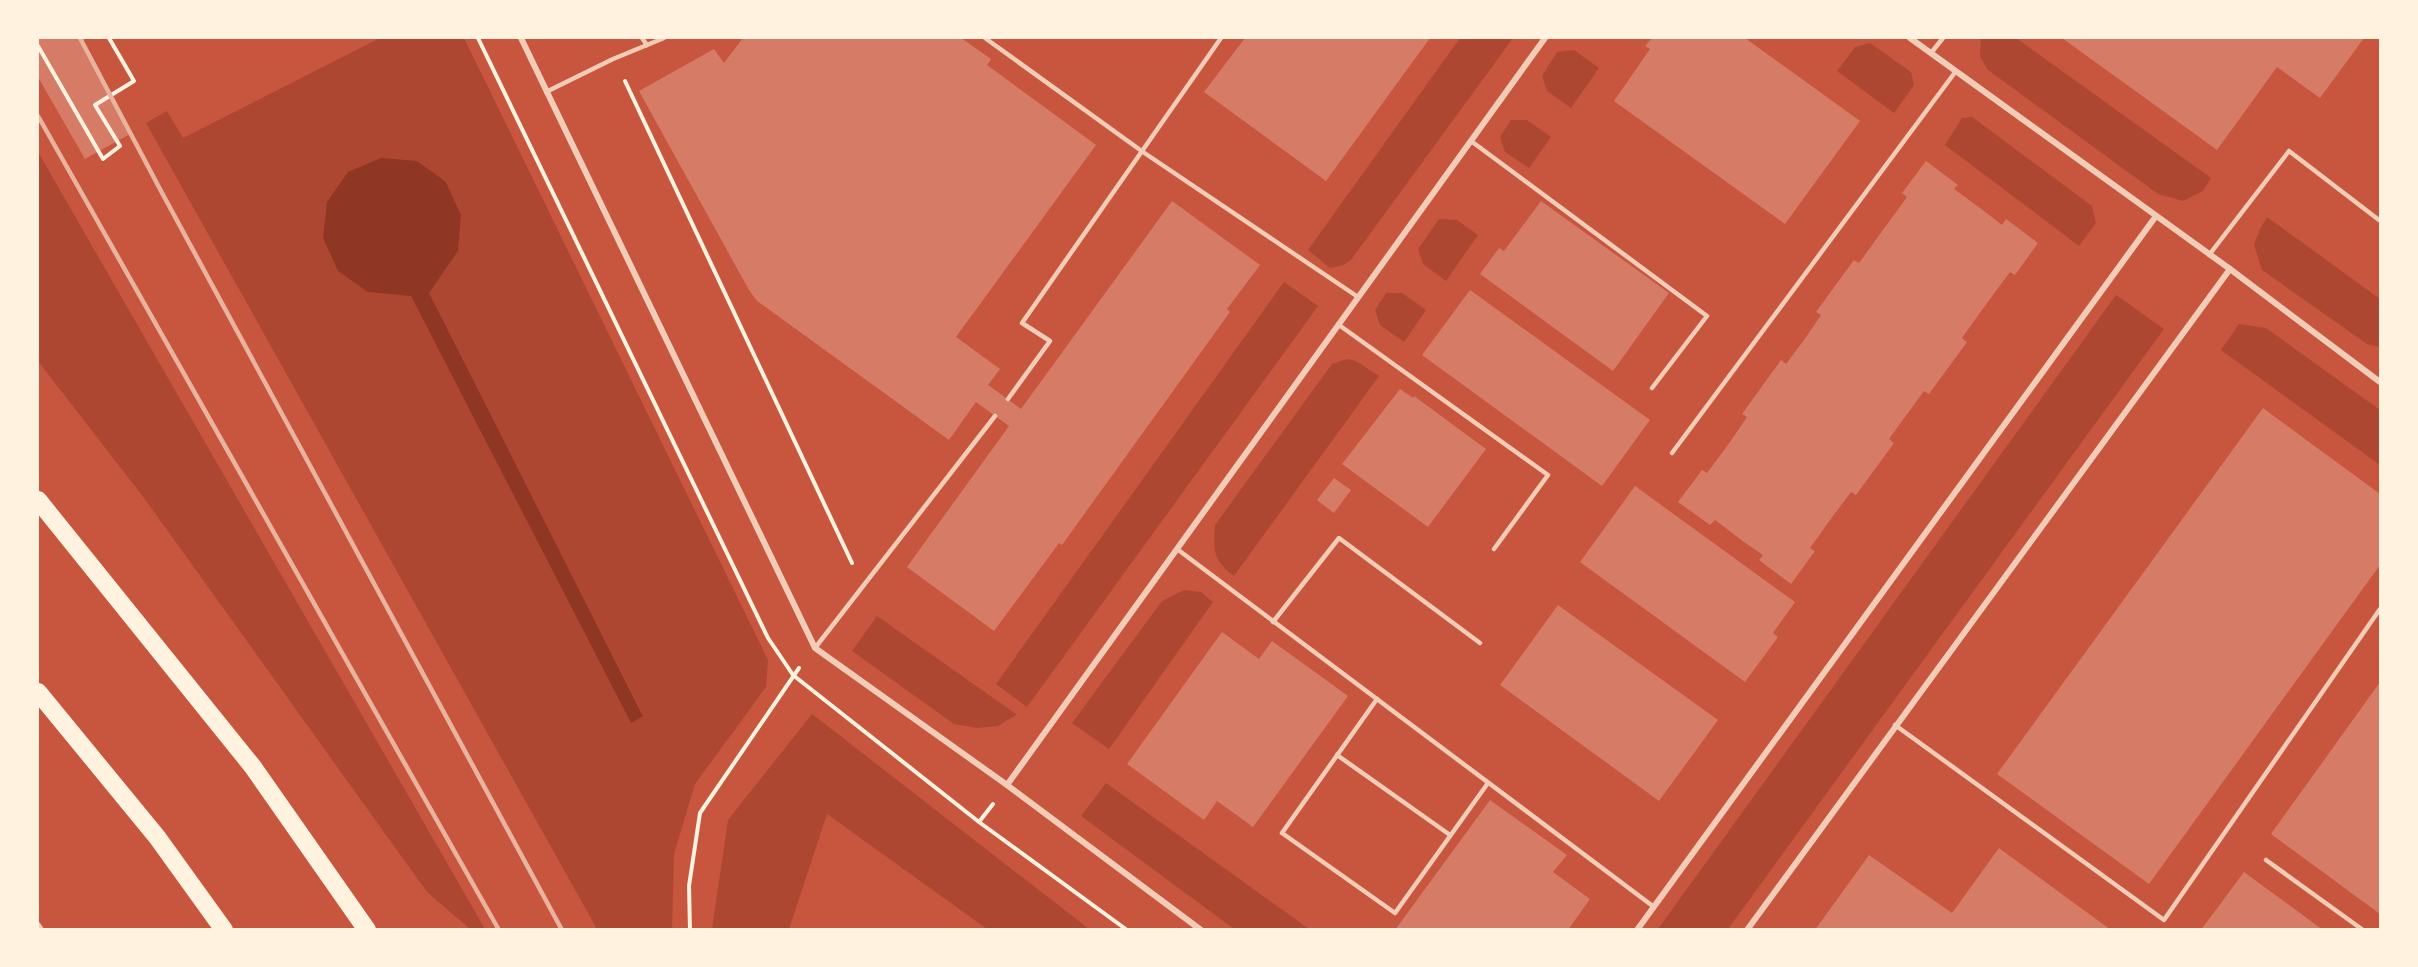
<svg xmlns="http://www.w3.org/2000/svg" width="2418" height="967" viewBox="0 0 2418 967" font-family="Quicksand,sans-serif">
	<rect width="100%" height="100%" fill="#c8553d"/>
	<g fill="#ae4732" fill-rule="evenodd">
		<path d="M380,38H464L768,660L766,687L695,784L674,854L672,929H597L146,123L167,111L183,138ZM446,182L461,215L458,251L428,293L643,715L631,723L411,295Z"/>
		<path d="M1460,38H1513L1351,260L1343,265L1330,268L1308,250Z"/>
		<path d="M1981,38H2016L2211,178L2203,191L2183,201L2158,194L1988,70L1980,57Z"/>
		<path d="M1870,43L1911,72L1914,85L1894,113L1837,71L1855,47Z"/>
		<path d="M1574,50L1599,68L1571,108L1547,91L1542,76L1557,52Z"/>
		<path d="M1972,117L2092,206L2096,223L2079,246L1945,145L1962,118Z"/>
		<path d="M1511,120H1527L1551,137L1529,168L1505,152L1500,137Z"/>
		<path d="M38,152L485,929H470L427,892L147,502L38,361Z"/>
		<path d="M2267,217L2380,299V347L2367,344L2262,270L2254,245L2260,229Z"/>
		<path d="M1439,219L1457,220L1478,235L1446,281L1423,264L1418,249Z"/>
		<path d="M1284,282L1318,306L1027,707L996,684Z"/>
		<path d="M1386,293H1402L1426,310L1404,342L1380,325L1375,310Z"/>
		<path d="M2116,295L2164,329L1728,929H1658Z"/>
		<path d="M2239,324L2266,328L2380,410V465L2221,350Z"/>
		<path d="M1347,359L1356,361L1379,376L1234,576C1213,561 1213,550 1215,525L1332,364Z"/>
		<path d="M1184,590L1201,592L1213,602L1109,749L1072,723L1162,601Z"/>
		<path d="M877,616L1016,714V715L998,726L977,728L954,724L852,651Z"/>
		<path d="M812,714L1089,929H987L827,814L789,929H712L728,820Z"/>
		<path d="M1106,783L1309,929H1234L1081,816Z"/>
	</g>
	<path fill="#8f3625" d="M381,158L417,161L446,182L461,215L458,251L429,293L643,716L631,723L411,296L368,292L338,271L323,238L327,202L348,172Z"/>
	<g fill="#d67c66">
		<path d="M38,38H86L81,42L130,134L85,159L38,77Z"/>
		<path d="M743,38H961L991,59L987,65L1096,145L956,337L1000,369L988,385L1021,409L1172,201L1260,265L1227,309L1230,312L1062,545L1059,543L994,631L907,567L1009,426L976,402L949,440L757,301L749,290L639,91L714,49L724,63Z"/>
		<path d="M1245,38H1430L1326,181L1204,92Z"/>
		<path d="M1652,38H1745L1860,121L1785,224L1614,101L1650,49L1645,46Z"/>
		<path d="M2062,38H2364L2320,98L2277,67L2217,150Z"/>
		<path d="M1926,161L1958,185L1954,189L1984,211L2002,225L2006,219L2038,243L2015,275L2010,272L1979,314L1962,338L1967,342L1929,394L1924,391L1889,439L1894,443L1856,495L1851,492L1833,516L1810,548L1815,551L1791,584L1759,560L1763,555L1744,542L1715,520L1710,525L1678,502L1702,470L1707,473L1730,442L1747,417L1742,414L1781,360L1786,364L1804,340L1821,315L1816,312L1854,260L1859,263L1907,197L1902,193Z"/>
		<path d="M1541,201L1669,293L1613,371L1480,274L1499,248L1504,251Z"/>
		<path d="M1470,290L1650,420L1602,486L1422,355Z"/>
		<path d="M1400,389L1413,398L1414,396L1486,449L1428,527L1342,464Z"/>
		<path d="M2263,408L2380,494V565L2149,884L1997,774Z"/>
		<path d="M1334,478L1351,490L1334,513L1317,500Z"/>
		<path d="M1635,486L1795,602L1773,633L1778,637L1745,682L1580,562Z"/>
		<path d="M1558,605L1718,720L1659,801L1500,685Z"/>
		<path d="M1222,632L1259,659L1272,641L1348,696L1253,827L1217,801L1204,820L1127,764Z"/>
		<path d="M2380,682V914L2271,834Z"/>
		<path d="M1490,800L1567,855L1553,872L1590,899L1568,930H1395Z"/>
		<path d="M1999,848L2111,930H1815L1869,855L1952,913Z"/>
		<path d="M2244,872L2323,930H2201Z"/>
	</g>
	<g fill="none" stroke-linecap="round" stroke-linejoin="round">
		<g stroke="#fff3e0" stroke-width="4">
			<path d="M478,38L768,638L793,675L979,822L1127,930"/>
			<path d="M38,46L103,159L120,146L95,105L134,81L109,38"/>
			<path d="M625,81L852,563"/>
			<path d="M979,822L993,804"/>
			<path d="M690,930L689,886L700,813L799,668"/>
		</g>
		<g stroke="#f1ccb7" stroke-width="4.5">
			<path d="M642,38L647,45"/>
			<path d="M985,38L1143,152L1358,297"/>
			<path d="M1931,53L1943,38"/>
			<path d="M546,92L613,59L664,38"/>
			<path d="M1471,141L1707,316L1652,388"/>
			<path d="M2209,255L2289,151L2379,220"/>
			<path d="M1339,325L1548,475L1494,549"/>
			<path d="M1008,399L1050,341L1022,323L1221,38"/>
			<path d="M1672,453L1956,71"/>
			<path d="M1177,549L1654,907"/>
			<path d="M1273,622L1339,538L1480,643"/>
			<path d="M815,648L995,416"/>
			<path d="M1377,699L1282,833L1395,913L1488,783"/>
			<path d="M1895,725L2164,920L2380,609"/>
			<path d="M1337,755L1450,835"/>
			<path d="M2266,860L2363,930"/>
			<path d="M38,924L42,930"/>
		</g>
		<g stroke="#f1ccb7" stroke-width="6">
			<path d="M521,38L815,648L1007,785L1201,930"/>
			<path d="M1910,38L2230,269L2380,382"/>
			<path d="M1007,785L1545,38"/>
			<path d="M1637,930L2156,216"/>
			<path d="M1747,930L2230,269"/>
		</g>
		<g stroke="#fff3e0" stroke-width="18">
			<path d="M38,500L253,767L367,930"/>
			<path d="M38,692L157,837L224,930"/>
		</g>
		<g stroke="#e9b49f" stroke-width="4.5">
			<path d="M80,38L161,191L562,930"/>
			<path d="M38,116L499,930"/>
		</g>
	</g>
	<rect width="2418" height="967" fill="none" stroke="#fff3e0" stroke-width="78"/>
</svg>
